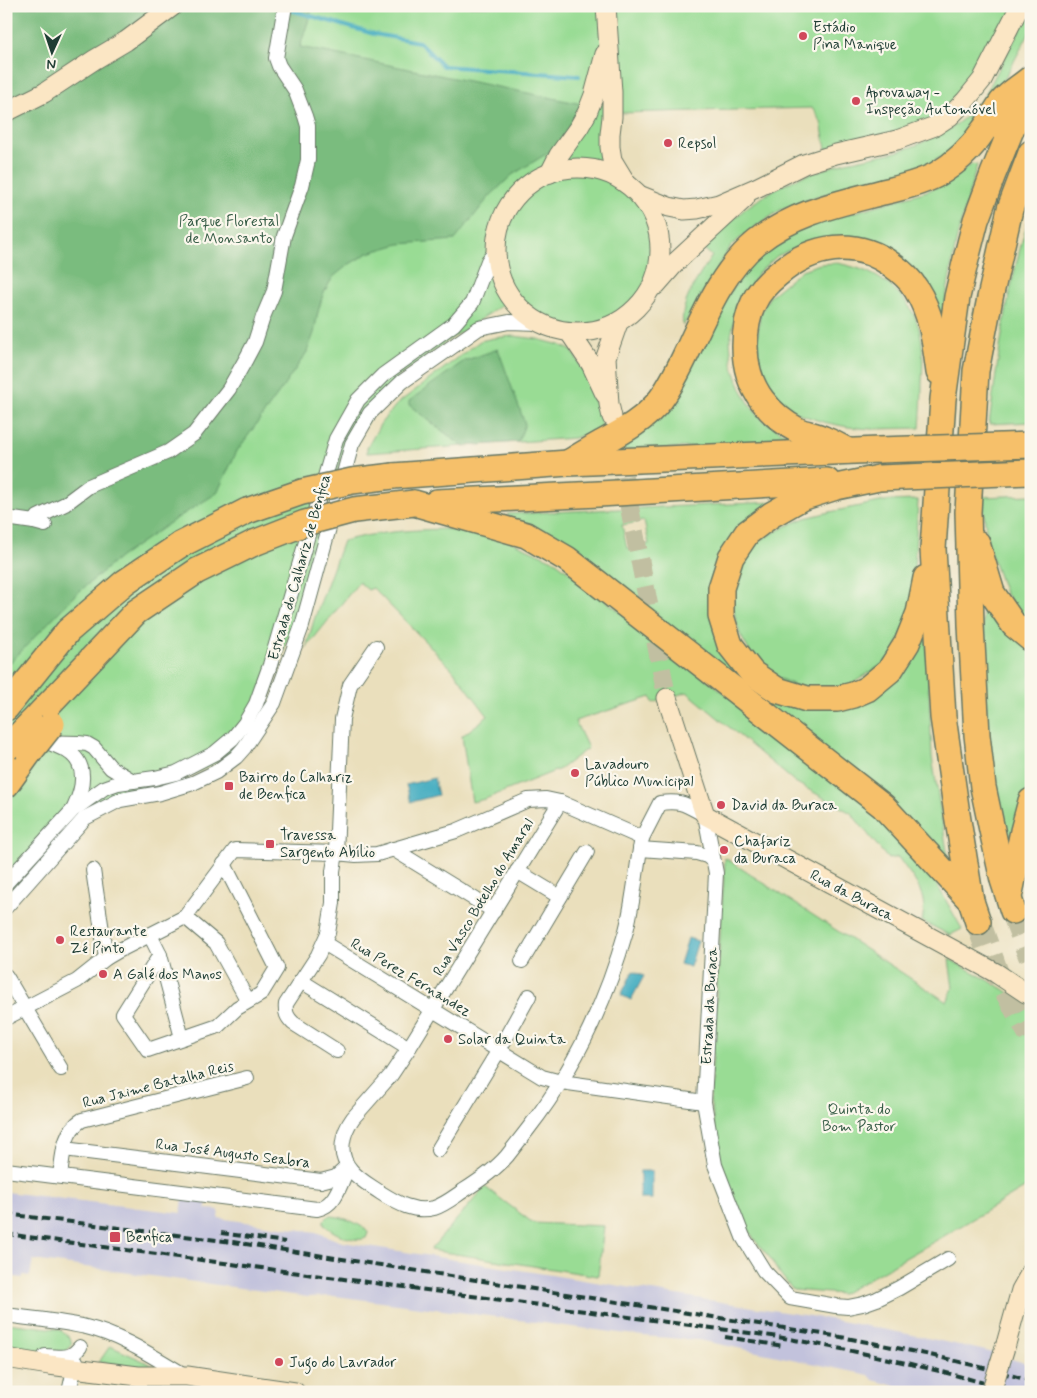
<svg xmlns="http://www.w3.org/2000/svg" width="1037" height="1398" viewBox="0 0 1037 1398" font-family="Mynerve,sans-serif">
	<rect width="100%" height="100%" fill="#fbf7ec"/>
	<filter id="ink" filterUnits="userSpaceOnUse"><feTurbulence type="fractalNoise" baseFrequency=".02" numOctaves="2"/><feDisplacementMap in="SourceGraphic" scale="10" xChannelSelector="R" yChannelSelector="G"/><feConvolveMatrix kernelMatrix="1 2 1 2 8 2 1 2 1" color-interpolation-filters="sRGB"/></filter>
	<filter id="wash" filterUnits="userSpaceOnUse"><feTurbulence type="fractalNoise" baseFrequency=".0096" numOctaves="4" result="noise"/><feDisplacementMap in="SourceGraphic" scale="20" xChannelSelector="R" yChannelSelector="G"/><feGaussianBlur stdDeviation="1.12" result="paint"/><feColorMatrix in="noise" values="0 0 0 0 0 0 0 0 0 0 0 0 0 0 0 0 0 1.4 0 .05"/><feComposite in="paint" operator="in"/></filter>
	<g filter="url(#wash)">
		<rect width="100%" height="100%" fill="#eadfbc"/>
		<path fill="#c2c2dc" d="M6,1192L181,1213L183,1199L207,1202L206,1209L219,1210L218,1218L316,1232L342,1242L835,1320L913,1335L986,1351L1031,1365V1392H918L873,1380L869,1375L699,1340L643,1336L335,1296L308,1297L33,1260L30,1276L23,1275V1278L6,1276Z"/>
		<g fill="#99dc94" stroke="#5c8c64" fill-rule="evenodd">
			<path d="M6,6H1018L980,79L929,124L826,149L821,122L812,108L619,113L611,163C625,180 656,209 663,228C670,249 662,268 650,285C645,293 639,303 632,309C621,319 607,328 592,331C563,336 530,320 510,300L449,340L398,377L341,459L293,623L268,699L259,717L240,744L227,755L215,763L188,777L159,785L119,793L98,802L81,814L66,828L6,898Z"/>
			<path d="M1031,8V29L992,103L956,148L931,163L909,172L818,196L782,209L750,230L731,246L683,326C679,303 700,275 712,256L702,247L746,208L775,189L803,176L846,162L896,152L917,145L950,129L967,116L984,97Z"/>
			<path d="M972,164L977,165L957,237L942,319L906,265L810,241L777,256L758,273L741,301L734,321L730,341L732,364L740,387L751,407L763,420L790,437L793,442L614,451L756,257L793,230L927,191L945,184Z"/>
			<path d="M1031,212V422L989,424C999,353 1008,281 1031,212Z"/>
			<path d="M837,263C861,268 877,274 895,290C924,317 924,346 922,382C922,397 921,413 920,428L871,429L848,427L823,422L802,415L787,408L776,398L766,384L759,368L756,350L760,314L770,296L802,270L820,264Z"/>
			<path d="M513,336L537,339L560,345L572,351L588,378L603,429L574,438L367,453V448L381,423L397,404L480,341L494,338Z"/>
			<path d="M1031,495V627L1005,593L988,546L982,497Z"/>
			<path d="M918,500L912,608L892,658L847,687L804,689L769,674L752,656L740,634L735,617L732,597L740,564L750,550L762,539L786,526L805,518L830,512L885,501Z"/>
			<path d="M776,502L731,545L728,654L835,705L926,625L932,757L948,858L513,522L507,514ZM644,521L649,544L627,548L622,525Z"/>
			<path d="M445,529L477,532L503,538L555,561L862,800L932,876L962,929L950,935L922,921C929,893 913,879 898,857L888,859L851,813L795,782L687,692L653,703L651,697L575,721L588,748L560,769L485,799L472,802L462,736L488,716L453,670L373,588L368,590L359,582L306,648L314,620L343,541C376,532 410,530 445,529Z"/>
			<path d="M982,600L1031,651V781L1009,841L1002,842L988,738Z"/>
			<path d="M725,858L947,1002L953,988L949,959C967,969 985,978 1002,988C1012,994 1019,1003 1031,1008V1184L944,1236L842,1294L793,1290L777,1270L770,1258L754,1239L735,1206L724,1178L710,1100Z"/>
			<path d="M485,1187L533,1223L604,1226L598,1276L430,1250Z"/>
			<path d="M328,1216C343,1216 355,1222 367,1230L368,1233L366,1238C355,1243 331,1233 324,1224V1220Z"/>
			<path d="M6,1323L57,1329C71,1334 79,1346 61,1354L6,1347Z"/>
			<path d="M110,1346L159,1368L160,1370L99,1362Z"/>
		</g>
		<g fill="#7abc7e" stroke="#4c7c59">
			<path d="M6,6H313L300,47L582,104L561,140L551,151L512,175L489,197L455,240L399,244L368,253L348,265L333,277L323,294L318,312L314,333L307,352L281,390L237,451L217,493L174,520L120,557L74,596L6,667Z"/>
			<path d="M498,349L525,424L518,442L462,446L409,405V401L464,361Z"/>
		</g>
		<g fill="#40abc0" stroke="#30747a">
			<path d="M434,778L438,795L411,802L406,785Z"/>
			<path d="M688,938L698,941L690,967L680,964Z"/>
			<path d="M633,971L644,976L631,1000L621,995Z"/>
			<rect x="640" y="1171" width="12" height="28"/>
		</g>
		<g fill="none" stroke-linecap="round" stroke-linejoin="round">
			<g stroke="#40abc0" stroke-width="4">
				<path d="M273,6L282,8"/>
				<path d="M6,7L8,6"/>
				<path d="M290,10L374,34L419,42L443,66L579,76"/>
			</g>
		</g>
	</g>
	<g filter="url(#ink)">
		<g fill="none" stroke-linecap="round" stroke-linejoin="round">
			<path stroke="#c1bfa1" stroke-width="19" stroke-dasharray="19 9" stroke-linecap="butt" d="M618,449L667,698"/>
			<g stroke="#c1bfa1" stroke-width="25" stroke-dasharray="25 12" stroke-linecap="butt">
				<path d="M1013,911L1031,957"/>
				<path d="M978,922L996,972L1031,1035"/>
			</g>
			<defs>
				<g id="street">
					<path d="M6,518L34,522L45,525"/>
					<path d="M34,522L38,517L65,504L89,486L168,452L194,434L229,389L246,359L255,342L263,317L274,291L284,236L302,186L308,160V126L305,116L295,90L279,66L276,58L285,6"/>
					<path d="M34,742L78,743L87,744L94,748L111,768L133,781"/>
					<path d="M52,744C57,746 62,748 67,751C89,764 83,789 74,808"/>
					<path d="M560,802L409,1048L391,1075L353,1118C342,1133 337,1155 351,1170C359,1180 371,1186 381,1193C397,1203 414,1213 434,1208C444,1205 454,1197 463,1191C479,1181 495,1170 507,1156C514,1147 521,1138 528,1129C574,1070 606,1002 626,931C634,900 636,869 642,838"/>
					<path d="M393,849L494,911"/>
					<path d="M640,849L697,853L707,856L714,862"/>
					<path d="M93,870L106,958"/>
					<path d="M517,871L560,897"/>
					<path d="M6,883L73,810L104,788L118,783L155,778L176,773L215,753L233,738L245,723L256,704L270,665L336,439L358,400L383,375L454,324L472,303L488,261L495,252"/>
					<path d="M6,907L85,818L120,800L160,793L193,783L216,772L236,757L244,748L274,703L302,626L352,444L370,413L402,382L479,328L509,322L539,323"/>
					<path d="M185,917L216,943L248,1001"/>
					<path d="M150,935L160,955L182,1038"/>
					<path d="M324,943L542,1077L561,1082L704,1102"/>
					<path d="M160,955L123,1014L148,1050L218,1026L237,1008L261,994L277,968L224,864"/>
					<path d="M522,961L587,852"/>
					<path d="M6,976L61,1069"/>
					<path d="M301,981L409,1048"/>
					<path d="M6,1018L77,981L106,958L118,951L185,917L235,850L336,853L356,855L377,854L456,831L528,800L546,799L560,802L642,838L660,803C682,800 686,805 705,815L716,873L704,1102L715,1165L743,1237L764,1271L790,1298L836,1306L848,1307L863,1304L877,1299L899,1288L948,1259"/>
					<path d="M337,1051L293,1023C287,1017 285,1013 286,1004L318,955L328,933L333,903V871L336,853L342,719L350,685L376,647"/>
					<path d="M64,1149L321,1181L336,1177L347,1167"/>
					<path d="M438,1150L499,1050L529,996"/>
					<path d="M6,1170L317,1209C336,1206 341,1182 348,1167"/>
					<path d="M60,1176C63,1156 63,1131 82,1120L247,1078"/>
					<path d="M6,1315C33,1319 60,1321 86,1327C121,1335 155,1358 186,1376"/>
					<path d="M45,1356C61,1356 69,1361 80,1347"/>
					<path d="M69,1392L76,1361"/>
				</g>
				<g id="secondary">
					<path d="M606,6L612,92V117L610,134V147L612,160L626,183"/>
					<path d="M6,112L44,93L94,60L126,41L173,6"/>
					<circle cx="578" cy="250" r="82"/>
					<path d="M550,173L559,155L579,127L587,113L594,95L605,54"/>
					<path d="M639,195L669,207L684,210L697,209L719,204L756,188L804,164L836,154L897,140L935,126L950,116L965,101L982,80L1020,6"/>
					<path d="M656,285L677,261L745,198"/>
					<path d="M570,333L591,364L605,394"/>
					<path d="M612,417L609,404L606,357L618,323"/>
					<path d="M667,698L705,815L996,973L1026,993L1031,995"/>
					<path d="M1006,1344L1021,1290L1031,1272"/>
					<path d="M6,1358L49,1365L138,1376H187L295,1392"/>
				</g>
				<g id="highway">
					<path d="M848,451C840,447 832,442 824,439C816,435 807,434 799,431C785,424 771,412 762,400C750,384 745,365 745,346C745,331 747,316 754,302C759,291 768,282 778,274C812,245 855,238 892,265C902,272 910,279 916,289C932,314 935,343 939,372"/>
					<path d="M568,463C578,457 589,450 600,444C622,432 645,420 661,399C672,384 680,367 688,350C706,311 723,270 757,242C795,212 837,204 883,192C901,188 920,183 936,175C955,164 971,149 983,131C990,122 995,112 1002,102C1009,93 1022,86 1031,78"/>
					<path d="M393,476L568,463L879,450"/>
					<path d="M879,478L836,487L801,498L771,515L747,533L731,557L721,588V616L730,645L752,673L777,690L807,699H837L853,695L867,689L890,670L907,643L919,613L926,578"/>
					<path d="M437,502L599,494L827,481"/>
					<path d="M414,503L526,535L567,559L883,806L971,901"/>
					<path d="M977,543L992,593L1014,625L1031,639"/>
					<path d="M6,708L68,631L125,582L180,545L247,511"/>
					<path d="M31,723L136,612L197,571L254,543"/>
					<path d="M6,785L29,753"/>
					<path d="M1010,893L1023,831L1031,801"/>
					<path d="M1013,911L1003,880L992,830L983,787L977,735L971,625L968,512L976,371L990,298L1010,209L1031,153"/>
					<path d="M978,922L971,901L957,814L943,717L933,549L943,399L957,297L966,259L976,220L993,174L1031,81"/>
				</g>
			</defs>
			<use href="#street" stroke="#667664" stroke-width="16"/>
			<use href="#secondary" stroke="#667664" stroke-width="21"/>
			<use href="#highway" stroke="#667664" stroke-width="28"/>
			<use href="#street" stroke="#fff" stroke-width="14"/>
			<use href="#secondary" stroke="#fbe6c4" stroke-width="19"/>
			<use href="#highway" stroke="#f6c06b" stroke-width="25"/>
			<g stroke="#1f3d34" stroke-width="4" stroke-dasharray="8 4" stroke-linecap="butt">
				<path d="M6,1214L233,1242L835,1336C901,1348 967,1362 1031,1381"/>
				<path d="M221,1233L285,1242"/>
				<path d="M6,1234L772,1336C854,1350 935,1368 1015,1392"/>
				<path d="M725,1337L784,1346"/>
			</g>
			<defs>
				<path id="secondary-bridge" d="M991,1392L1006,1344"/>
				<g id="highway-bridge">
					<path d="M879,450L1031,445"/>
					<path d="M879,478L1031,472"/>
					<path d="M247,511L302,492L352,481L393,476"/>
					<path d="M254,543L305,523L354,510L414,503"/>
					<path d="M6,749L31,723"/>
					<path d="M29,753L52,724"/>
				</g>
			</defs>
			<use href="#secondary-bridge" stroke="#667664" stroke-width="21" stroke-linecap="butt"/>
			<use href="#highway-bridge" stroke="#667664" stroke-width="28" stroke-linecap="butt"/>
			<use href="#secondary-bridge" stroke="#fbe6c4" stroke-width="19"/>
			<use href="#highway-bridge" stroke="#f6c06b" stroke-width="25"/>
		</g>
	</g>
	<g fill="#d1495b" stroke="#fbf7ec" stroke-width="2">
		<circle cx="803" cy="36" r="5"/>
		<circle cx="856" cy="101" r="5"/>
		<circle cx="668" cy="143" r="5"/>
		<circle cx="575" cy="773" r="5"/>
		<rect x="224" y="781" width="10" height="10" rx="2.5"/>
		<circle cx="721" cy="805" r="5"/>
		<rect x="265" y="839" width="10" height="10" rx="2.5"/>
		<circle cx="724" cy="850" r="5"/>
		<circle cx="60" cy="940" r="5"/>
		<circle cx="103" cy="974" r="5"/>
		<circle cx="448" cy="1039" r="5"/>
		<rect x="109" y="1231" width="12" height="12" rx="2.5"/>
		<circle cx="279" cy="1362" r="5"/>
	</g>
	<g text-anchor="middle" stroke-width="4.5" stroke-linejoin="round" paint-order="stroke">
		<g font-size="15" fill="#1f3d34" stroke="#fbf7ec" text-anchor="start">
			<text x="813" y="32">Estádio<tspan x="813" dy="17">Pina Manique</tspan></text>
			<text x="866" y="97">Aprovaway -<tspan x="866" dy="17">Inspeção Automóvel</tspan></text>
			<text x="678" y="148">Repsol</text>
			<text x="585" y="769">Lavadouro<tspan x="585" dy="17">Público Municipal</tspan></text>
			<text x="239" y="782">Bairro do Calhariz<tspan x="239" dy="17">de Benfica</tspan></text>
			<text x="731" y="810">David da Buraca</text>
			<text x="280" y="840">Travessa<tspan x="280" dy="17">Sargento Abílio</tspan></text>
			<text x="734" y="846">Chafariz<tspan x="734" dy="17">da Buraca</tspan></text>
			<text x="70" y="936">Restaurante<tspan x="70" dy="17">Zé Pinto</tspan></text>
			<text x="113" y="979">A Galé dos Manos</text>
			<text x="458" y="1044">Solar da Quinta</text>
			<text x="126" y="1242">Benfica</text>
			<text x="289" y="1367">Jugo do Lavrador</text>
		</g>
		<g font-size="15" fill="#375d47" stroke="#fbf7ec">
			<text x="229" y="226">Parque Florestal<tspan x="229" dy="17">de Monsanto</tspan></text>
			<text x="859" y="1114">Quinta do<tspan x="859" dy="17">Bom Pastor</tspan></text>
		</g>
		<g font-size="15" fill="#1f3d34" stroke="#fbf7ec">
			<text transform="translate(299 567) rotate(-74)" y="5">Estrada do Calhariz de Benfica</text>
			<text transform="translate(852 895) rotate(28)" y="5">Rua da Buraca</text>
			<text transform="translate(483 897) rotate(-59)" y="5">Rua Vasco Botelho do Amaral</text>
			<text transform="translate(411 977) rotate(31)" y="5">Rua Perez Fernandez</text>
			<text transform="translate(709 1006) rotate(-87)" y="5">Estrada da Buraca</text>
			<text transform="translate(158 1084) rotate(-14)" y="5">Rua Jaime Batalha Reis</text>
			<text transform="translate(233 1153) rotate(7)" y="5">Rua José Augusto Seabra</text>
		</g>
	</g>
	<rect width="1037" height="1398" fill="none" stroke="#fbf7ec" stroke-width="25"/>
	<g transform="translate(52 52) rotate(183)" stroke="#fbf7ec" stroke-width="4" paint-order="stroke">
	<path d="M0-4L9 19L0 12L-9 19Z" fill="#1f3d34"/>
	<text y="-8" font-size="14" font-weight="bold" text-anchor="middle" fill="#1f3d34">N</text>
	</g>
</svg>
